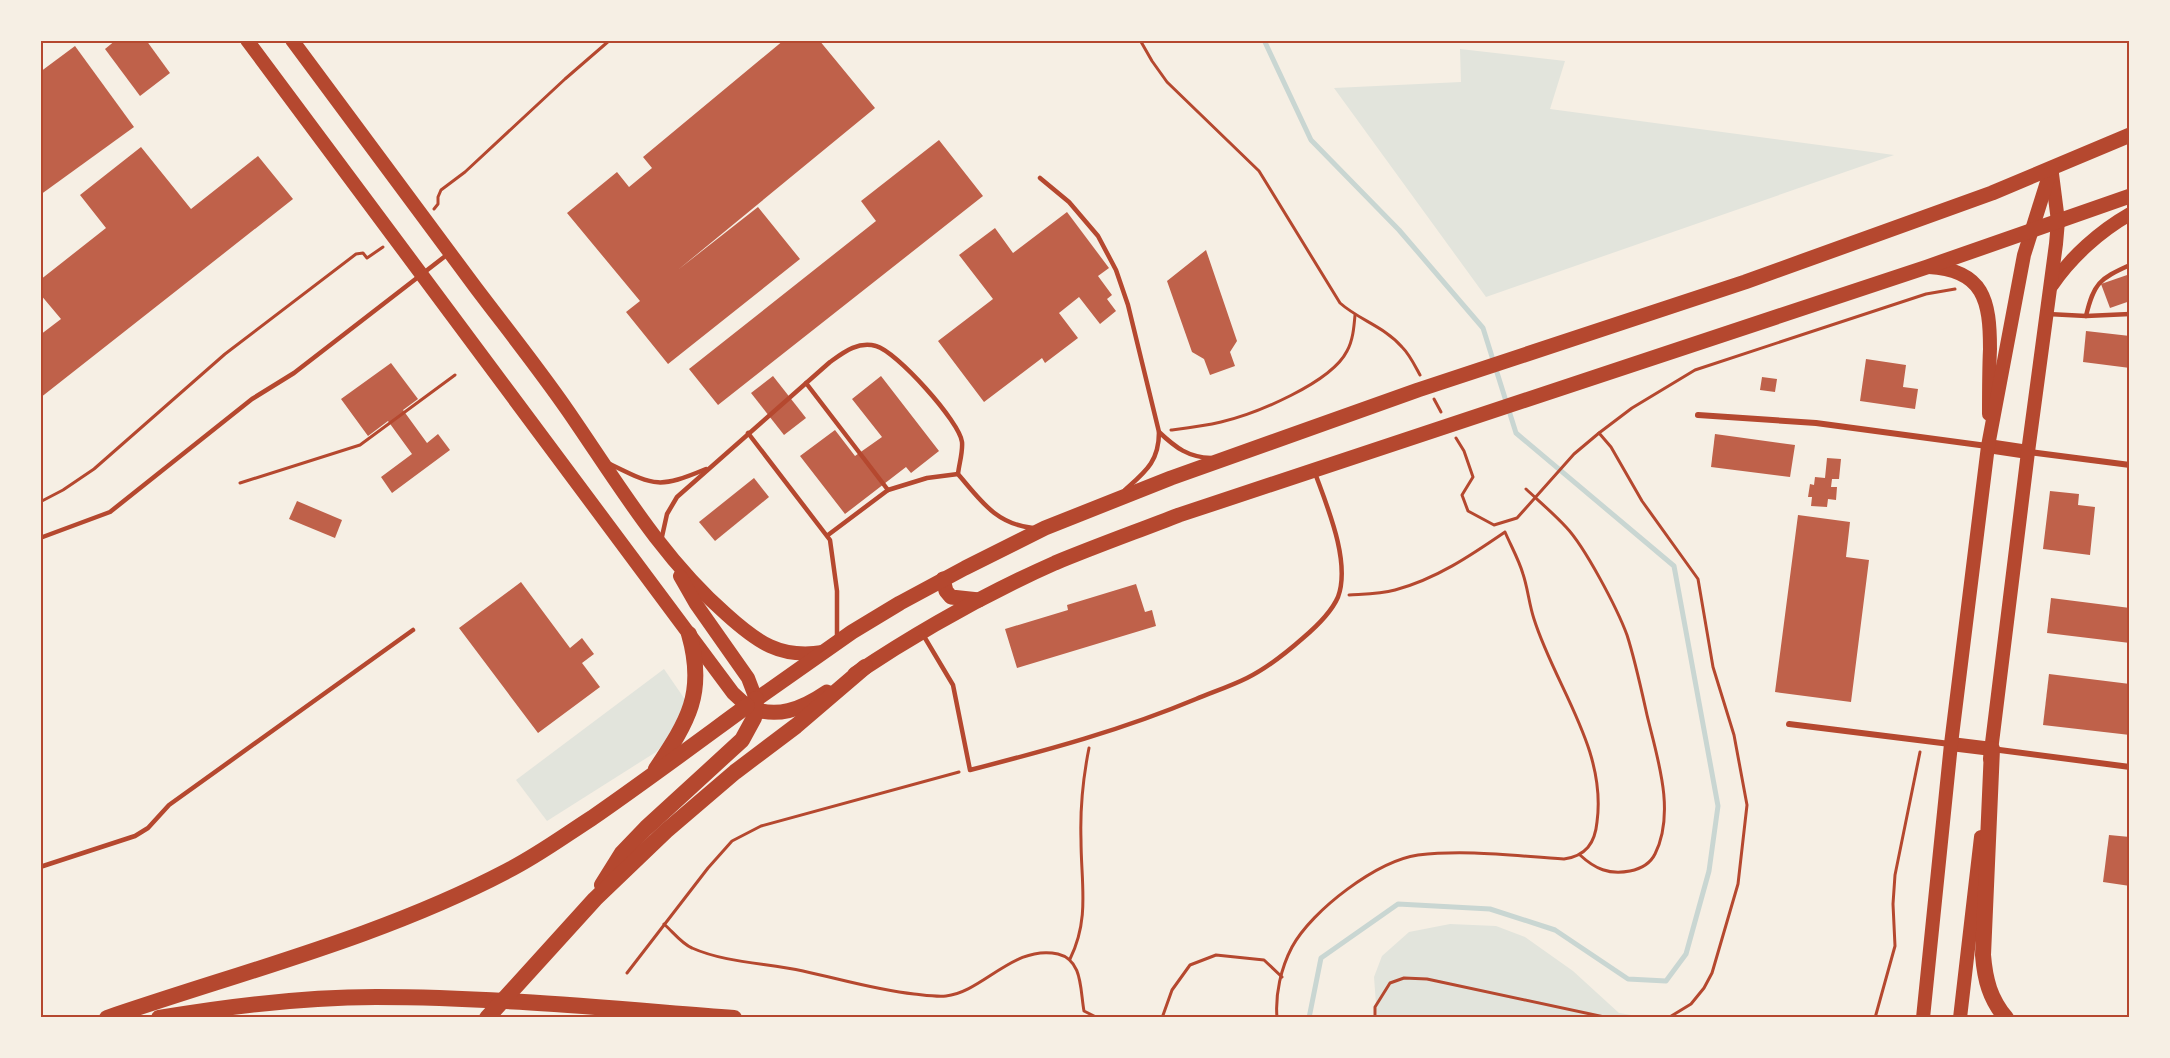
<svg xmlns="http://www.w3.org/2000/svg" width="2170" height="1058" viewBox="0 0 2170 1058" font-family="Roboto,sans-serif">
	<rect width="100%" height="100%" fill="#f6efe4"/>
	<g fill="#e2e4dc">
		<path d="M1460,49L1565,61L1550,109L1894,155L1486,297L1334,88L1461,82Z"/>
		<path d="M664,669L686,701L675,732L656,752L547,821L516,780Z"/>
		<path d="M1450,924L1496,926L1525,937L1573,971L1619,1013L1644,1017H1377L1374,977L1382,956L1409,932Z"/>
	</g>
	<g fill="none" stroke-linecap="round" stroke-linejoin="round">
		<path stroke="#c9d6d2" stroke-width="5" d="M1264,40L1311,140L1399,230L1483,328L1516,433L1674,566L1718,806L1709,871L1686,954L1666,981L1628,979L1555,930L1490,909L1398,904L1321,958L1309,1018"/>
	</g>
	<g fill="#bf614a">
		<path d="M116,40H146L170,73L140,96L105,49Z"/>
		<path d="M784,40H819L875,108L679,269L758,207L800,259L668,364L626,312L640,301L567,213L617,172L629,187L652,168L643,157Z"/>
		<path d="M75,46L134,127L40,195V72Z"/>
		<path d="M939,140L983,196L718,405L689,369L876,221L861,201Z"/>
		<path d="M141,147L191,209L258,156L293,199L40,398V335L61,319L40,294V280L106,228L80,195Z"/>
		<path d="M1067,212L1109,268L1098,276L1112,295L1107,299L1116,311L1100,324L1079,297L1059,313L1078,338L1045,363L1042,358L984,402L938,341L993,299L959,255L995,228L1013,253Z"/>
		<path d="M1206,250L1237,341L1230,352L1235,366L1210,375L1204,359L1192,352L1167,281Z"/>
		<path d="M2130,274V301L2110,308L2101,284Z"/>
		<path d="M2086,331L2130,336V368L2083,362Z"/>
		<path d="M1866,359L1906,365L1903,387L1918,389L1915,409L1860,401Z"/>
		<path d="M391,363L418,399L403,410L427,443L438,434L450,450L392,493L381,477L412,454L388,421L368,436L341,399Z"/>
		<path d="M773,376L806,418L784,435L751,393Z"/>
		<path d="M881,376L939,451L911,473L906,467L845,514L800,456L835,430L855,456L882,437L852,399Z"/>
		<path d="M1762,377L1777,379L1775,392L1760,390Z"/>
		<path d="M1715,434L1795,445L1790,477L1711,467Z"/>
		<path d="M1827,458L1841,459L1839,479H1832L1831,487H1837L1836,500L1828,499L1827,507L1811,506L1812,497H1808L1810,484L1814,485L1815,477L1825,478Z"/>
		<path d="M754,478L769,497L715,541L699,522Z"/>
		<path d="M2050,491L2079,494L2078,505L2095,507L2090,555L2043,549Z"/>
		<path d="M297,501L342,520L335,538L289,519Z"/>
		<path d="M1798,515L1850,522L1846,557L1869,560L1851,702L1775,692Z"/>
		<path d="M521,582L570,648L582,638L594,654L582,663L600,687L538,733L459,628Z"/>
		<path d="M1136,584L1145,612L1152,610L1156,626L1017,668L1005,629L1068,610L1067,605Z"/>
		<path d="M2051,598L2130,608V643L2047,633Z"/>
		<path d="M2049,674L2130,684V735L2043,725Z"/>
		<path d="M2109,835L2130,837V886L2103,882Z"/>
	</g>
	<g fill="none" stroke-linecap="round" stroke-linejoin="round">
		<g stroke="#b5482f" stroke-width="3">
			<path d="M1140,40L1152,61L1167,82L1259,171L1340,303C1359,320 1385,327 1402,347C1410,355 1415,366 1420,375"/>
			<path d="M434,209L438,204V197L441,190L465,172L565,79L610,40"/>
			<path d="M1434,399L1441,412"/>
			<path d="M1171,430C1187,428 1204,426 1221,422C1255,414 1331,383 1347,351C1353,340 1354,327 1355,315"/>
			<path d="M1599,433L1632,408L1695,370L1926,294L1955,289"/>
			<path d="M1456,438L1464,451L1473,477L1462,495L1468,511L1494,525L1517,518L1574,454L1599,433L1611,447L1642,501L1698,579L1713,667L1734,735L1747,805L1738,884L1712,973L1704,988L1691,1004L1668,1018"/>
			<path d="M240,483L360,445L455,375"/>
			<path d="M1526,489C1540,502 1554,514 1566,527C1585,547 1617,608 1627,635C1635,660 1641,688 1647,715C1657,757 1676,812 1655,854C1650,864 1640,869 1630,871C1609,875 1595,869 1580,855"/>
			<path d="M40,502L63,490L94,469L225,354L356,254L363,253L367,258L383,247"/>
			<path d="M664,924C673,932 682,944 692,948C726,963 767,963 803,971C840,979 876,990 914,994C924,995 936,997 946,996C983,992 1014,944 1058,954C1083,960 1080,990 1084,1011L1098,1018"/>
			<path d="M1070,959C1090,919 1081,883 1081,840C1080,809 1083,778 1089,748"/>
			<path d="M627,973L708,868L732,841L761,826L959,772"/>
			<path d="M1162,1018L1172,990L1190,965L1216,955L1264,960L1282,977"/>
			<path d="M1277,1018C1275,994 1281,968 1292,947C1312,910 1377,861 1418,855C1466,849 1516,856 1564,859C1586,856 1595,843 1597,822C1607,749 1555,686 1534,619C1529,604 1528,589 1523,574C1519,560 1511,546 1505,532C1470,556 1436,579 1395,590C1380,594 1364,594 1349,595"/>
			<path d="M1375,1018V1007L1390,983L1404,978L1427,979L1609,1018"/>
			<path d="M1875,1018L1895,946L1893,904L1895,875L1920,752"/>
		</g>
		<g stroke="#b5482f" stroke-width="4.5">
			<path d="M1040,178L1069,202L1098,236L1116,270L1128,305L1159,432C1159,462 1145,472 1125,490"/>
			<path d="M2048,314L2086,316L2130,314"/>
			<path d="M2086,316C2094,283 2099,279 2130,265"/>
			<path d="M806,383L888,490"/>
			<path d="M1159,432C1176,448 1188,457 1211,458"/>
			<path d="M748,433L830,540L837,591V638"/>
			<path d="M610,464C655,486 658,489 706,469"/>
			<path d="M828,535L888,490L927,478L958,474"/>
			<path d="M40,538L110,512L252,399L294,373L448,254"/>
			<path d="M661,541L667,514L677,497L830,362C844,352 858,341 876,346C896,351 960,422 962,442C963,452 959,464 958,474C981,501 996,524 1033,528"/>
			<path d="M922,633L953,685L970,770C1048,750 1122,730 1196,699C1213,692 1231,686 1247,678C1267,668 1286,653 1303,638C1316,627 1331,613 1338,597C1351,562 1327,506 1315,473"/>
			<path d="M40,867L135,836L148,828L169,805L413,630"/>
		</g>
		<g stroke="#b5482f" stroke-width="6">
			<path d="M1698,415L1816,423L1987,446"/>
			<path d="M2029,452L2130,465"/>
			<path d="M1789,724L1950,744"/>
			<path d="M1992,749L2130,767"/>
		</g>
		<g stroke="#b5482f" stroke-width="14">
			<path d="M247,40L733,693L747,706"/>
			<path d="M292,40C353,123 415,205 476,288C507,329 539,369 568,411C617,482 661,557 726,614C757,642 780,659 823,652"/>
			<path d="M1929,267C1984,270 1990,301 1990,349C1989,371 1989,392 1989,414"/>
			<path d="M2052,285C2071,257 2100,231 2130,214"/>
			<path d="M1988,446L2028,452"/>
			<path d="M680,576L696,604L748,678L756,699"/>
			<path d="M1951,744L1992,749"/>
			<path d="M1990,759L2028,452L2056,244L2058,221L2052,174"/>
			<path d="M1923,1018L1951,744L1988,446L2024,255L2051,169"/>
			<path d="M1960,1018L1981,837"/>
		</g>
		<g stroke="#b5482f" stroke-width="15">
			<path d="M943,579L946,591L951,597L979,600"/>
			<path d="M855,674C918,632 985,594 1055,563C1096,546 1138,531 1179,515L1927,267L2130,196"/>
			<path d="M827,692C802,709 776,720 747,706L852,632L900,603L965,568L1045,528L1171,478L1418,390L1745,282L1992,193L2130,135"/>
		</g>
		<g stroke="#b5482f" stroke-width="16">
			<path d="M1992,749L1983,955C1985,980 1990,999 2006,1018"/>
			<path d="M656,769C688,721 706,693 689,634"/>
			<path d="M602,885L622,853L646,828L742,740L754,718L756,699"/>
			<path d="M107,1018C241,972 381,937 507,871C537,856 564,836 592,818C644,782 695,744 747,706"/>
			<path d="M159,1018C230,1006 303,997 376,997C495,997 615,1009 734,1018"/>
			<path d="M487,1018L595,899L666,831L735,772L796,726L865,667"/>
		</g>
	</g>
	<rect width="2170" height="1058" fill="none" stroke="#f6efe4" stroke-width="84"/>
	<rect x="42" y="42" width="2086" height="974" fill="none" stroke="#b5482f" stroke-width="2"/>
</svg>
